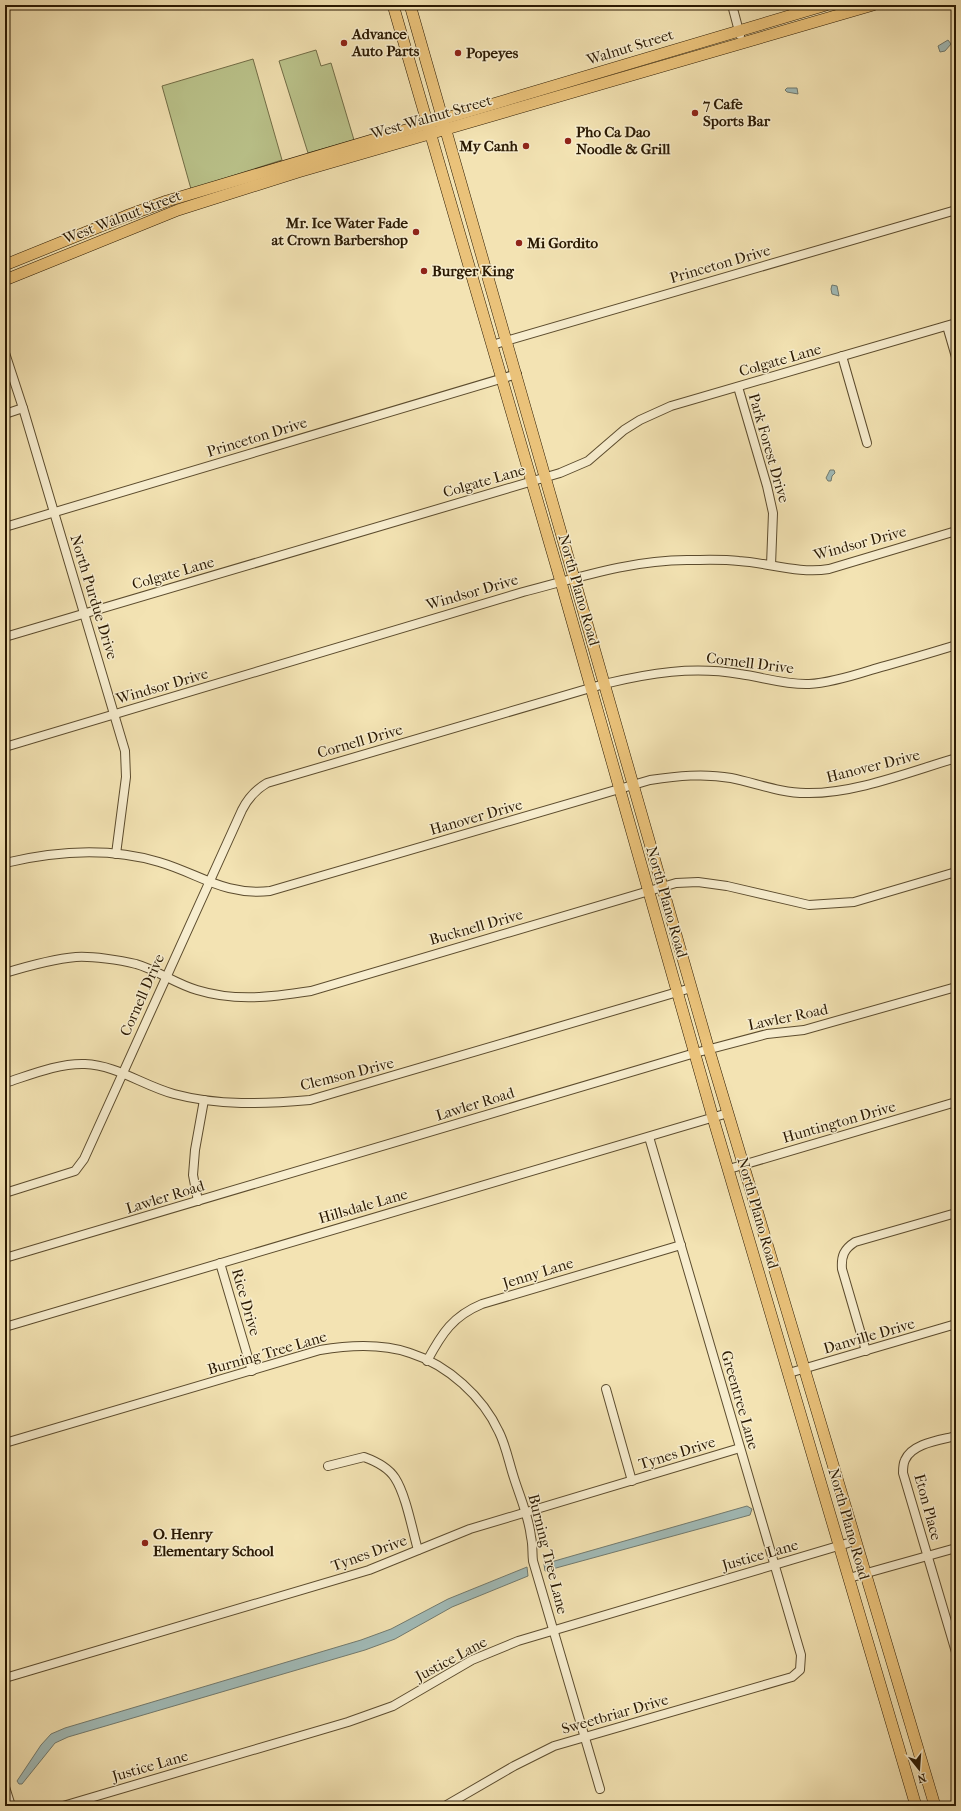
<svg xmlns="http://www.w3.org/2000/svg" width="961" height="1811" viewBox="0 0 961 1811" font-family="'IM FELL French Canon',serif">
	<rect width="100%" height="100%" fill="#f3e3b3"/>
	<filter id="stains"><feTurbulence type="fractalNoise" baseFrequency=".005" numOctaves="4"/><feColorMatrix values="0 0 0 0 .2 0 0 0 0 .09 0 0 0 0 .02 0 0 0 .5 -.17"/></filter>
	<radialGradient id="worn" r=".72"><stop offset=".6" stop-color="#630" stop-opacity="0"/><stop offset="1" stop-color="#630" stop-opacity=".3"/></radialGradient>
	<g fill="#bbc48c" stroke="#726e47">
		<path d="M316,50L321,66L331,63L354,140L308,153L279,61Z"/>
		<path d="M253,59L282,160L191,189L162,86Z"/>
	</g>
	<g fill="#a1bbb8" stroke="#717a6f">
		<path d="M948,40L951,44L945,51L940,52L938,46Z"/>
		<path d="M787,88H797L798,94L787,92L785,90Z"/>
		<path d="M832,285L837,286L839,296L832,294L831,289Z"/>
		<path d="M830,470H834L835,473L832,476L831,481H828L826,478Z"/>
		<path d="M747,1506L752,1509L750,1515L545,1571L544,1564Z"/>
		<path d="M527,1567L528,1576L452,1607L395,1639L365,1650L68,1737L55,1743L22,1784H19L17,1781L41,1745L51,1734L65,1728L361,1640L391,1629L448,1599Z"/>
	</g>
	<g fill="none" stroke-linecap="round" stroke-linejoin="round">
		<defs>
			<g id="minor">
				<path d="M732,5L740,35"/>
				<path d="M947,326L956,357"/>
				<path d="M492,345L956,210"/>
				<path d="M5,353L23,408L125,751L126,777L116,854"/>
				<path d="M842,356L867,443"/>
				<path d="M738,387L767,486L773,513L771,565"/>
				<path d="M5,414L23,408"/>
				<path d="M5,527L517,374"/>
				<path d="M5,637L560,473L588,461L624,430L640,420L671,406L956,323"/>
				<path d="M5,747L523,592C577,578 631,560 687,560C704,560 722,559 739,561C769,563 799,574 829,569L956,531"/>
				<path d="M5,863C55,851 109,847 159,862C200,874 224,896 270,891L650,780C677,776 704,773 731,778C756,783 780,793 806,793C854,794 909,772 956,758"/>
				<path d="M5,973C28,966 52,959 76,957C92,956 120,960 136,964C157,970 176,984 197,990C236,1002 272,997 311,991L676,883L698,882L727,886L809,905L854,902L956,872"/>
				<path d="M5,1083C30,1075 58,1063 85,1064C116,1065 144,1086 174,1094C219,1106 263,1104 310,1100L691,988"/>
				<path d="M729,1169L956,1102"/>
				<path d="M5,1193L75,1171L84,1159L242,810C248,798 255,790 267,783L604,684C650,673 692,666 740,674C762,677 786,685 809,684C829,683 852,676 871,670C899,662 928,654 956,645"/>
				<path d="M198,1201L193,1175L195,1150L204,1100"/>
				<path d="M5,1258L695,1053L767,1034L804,1030L956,987"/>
				<path d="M220,1263L252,1371"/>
				<path d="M5,1327L728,1113"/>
				<path d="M866,1351L842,1269C841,1256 844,1249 855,1242L956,1213"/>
				<path d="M427,1361C442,1333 453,1316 482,1304L681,1245"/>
				<path d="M789,1373L956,1324"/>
				<path d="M606,1389L632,1481"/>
				<path d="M956,1436C941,1440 912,1443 905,1460C903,1464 903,1469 903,1473L956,1652"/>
				<path d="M5,1443L320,1350C350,1345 381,1343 410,1353C448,1365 483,1397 499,1432C506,1446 509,1463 514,1478C520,1497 529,1517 531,1537C533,1545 532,1553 533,1561L600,1789"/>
				<path d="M328,1466L364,1457C375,1461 388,1467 395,1478C406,1495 412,1529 418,1550"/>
				<path d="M849,1578L956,1548"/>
				<path d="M5,1678L369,1570L470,1529L740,1448"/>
				<path d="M5,1787L11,1806"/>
				<path d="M63,1806L348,1722L393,1706L472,1660L518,1641L855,1541"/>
				<path d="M445,1806L514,1766L554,1746L792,1677L800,1670L801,1655L649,1137"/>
			</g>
			<g id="major">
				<path d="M393,5L561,582L713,1118L916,1806"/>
				<path d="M410,5L709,1050L935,1806"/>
				<path d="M5,265L126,216L167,201L826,5"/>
				<path d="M5,280L178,210L298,172L873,5"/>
			</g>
		</defs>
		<use href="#minor" stroke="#5c4c2e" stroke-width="10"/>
		<use href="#major" stroke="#2a1902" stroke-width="12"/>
		<use href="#minor" stroke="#f7edce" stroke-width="8"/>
		<use href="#major" stroke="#eac27a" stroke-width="11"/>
	</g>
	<g fill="#8f2418" stroke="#f7edce" stroke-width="1.5">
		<circle cx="344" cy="43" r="4"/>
		<circle cx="458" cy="53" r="4"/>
		<circle cx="695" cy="113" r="4"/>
		<circle cx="568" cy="141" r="4"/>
		<circle cx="526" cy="146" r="4"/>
		<circle cx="416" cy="232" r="4"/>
		<circle cx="519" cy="243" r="4"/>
		<circle cx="424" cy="271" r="4"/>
		<circle cx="145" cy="1543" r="4"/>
	</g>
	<g text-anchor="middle" stroke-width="3" stroke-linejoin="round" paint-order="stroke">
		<g font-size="15" font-weight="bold" fill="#2a1902" stroke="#f7edce" text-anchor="start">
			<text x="352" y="39">Advance<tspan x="352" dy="17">Auto Parts</tspan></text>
			<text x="466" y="58">Popeyes</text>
			<text x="703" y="109">7 Cafe<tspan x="703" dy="17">Sports Bar</tspan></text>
			<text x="576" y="137">Pho Ca Dao<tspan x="576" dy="17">Noodle &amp; Grill</tspan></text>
			<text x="518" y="151" text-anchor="end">My Canh</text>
			<text x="408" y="228" text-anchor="end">Mr. Ice Water Fade<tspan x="408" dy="17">at Crown Barbershop</tspan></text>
			<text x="527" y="248">Mi Gordito</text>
			<text x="432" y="276">Burger King</text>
			<text x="153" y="1539">O. Henry<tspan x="153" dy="17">Elementary School</tspan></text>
		</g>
		<g font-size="15" fill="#2a1902" stroke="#f7edce">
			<text transform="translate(630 47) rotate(-17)" y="5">Walnut Street</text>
			<text transform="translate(431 117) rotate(-16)" y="5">West Walnut Street</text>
			<text transform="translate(122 217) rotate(-21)" y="5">West Walnut Street</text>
			<text transform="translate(720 264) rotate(-16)" y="5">Princeton Drive</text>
			<text transform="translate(780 360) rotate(-16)" y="5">Colgate Lane</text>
			<text transform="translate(257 437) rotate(-17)" y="5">Princeton Drive</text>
			<text transform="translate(769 448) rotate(74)" y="5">Park Forest Drive</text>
			<text transform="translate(484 481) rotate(-16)" y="5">Colgate Lane</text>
			<text transform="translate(860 543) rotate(-15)" y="5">Windsor Drive</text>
			<text transform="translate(173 573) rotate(-16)" y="5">Colgate Lane</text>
			<text transform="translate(579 590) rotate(74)" y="5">North Plano Road</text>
			<text transform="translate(472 592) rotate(-16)" y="5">Windsor Drive</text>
			<text transform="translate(94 597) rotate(73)" y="5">North Purdue Drive</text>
			<text transform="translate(750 663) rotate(7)" y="5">Cornell Drive</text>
			<text transform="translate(162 686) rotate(-16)" y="5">Windsor Drive</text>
			<text transform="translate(360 741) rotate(-16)" y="5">Cornell Drive</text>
			<text transform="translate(873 766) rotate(-14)" y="5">Hanover Drive</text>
			<text transform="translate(476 817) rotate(-16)" y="5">Hanover Drive</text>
			<text transform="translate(667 902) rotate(74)" y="5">North Plano Road</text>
			<text transform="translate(476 927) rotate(-16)" y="5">Bucknell Drive</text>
			<text transform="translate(142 995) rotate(-66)" y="5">Cornell Drive</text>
			<text transform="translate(788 1017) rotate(-12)" y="5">Lawler Road</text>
			<text transform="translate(347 1074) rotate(-14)" y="5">Clemson Drive</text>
			<text transform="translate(475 1104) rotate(-17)" y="5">Lawler Road</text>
			<text transform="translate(839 1122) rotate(-16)" y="5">Huntington Drive</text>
			<text transform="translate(165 1197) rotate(-17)" y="5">Lawler Road</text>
			<text transform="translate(363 1206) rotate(-16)" y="5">Hillsdale Lane</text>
			<text transform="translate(758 1213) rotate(74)" y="5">North Plano Road</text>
			<text transform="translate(538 1273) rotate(-17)" y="5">Jenny Lane</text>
			<text transform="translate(246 1302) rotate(74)" y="5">Rice Drive</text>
			<text transform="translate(869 1336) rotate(-16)" y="5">Danville Drive</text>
			<text transform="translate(267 1353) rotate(-16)" y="5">Burning Tree Lane</text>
			<text transform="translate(740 1400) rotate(74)" y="5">Greentree Lane</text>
			<text transform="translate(677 1453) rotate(-17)" y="5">Tynes Drive</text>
			<text transform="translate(928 1507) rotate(75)" y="5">Eton Place</text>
			<text transform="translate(849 1524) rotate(74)" y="5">North Plano Road</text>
			<text transform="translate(369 1553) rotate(-20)" y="5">Tynes Drive</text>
			<text transform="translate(548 1554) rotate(76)" y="5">Burning Tree Lane</text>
			<text transform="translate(760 1555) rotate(-16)" y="5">Justice Lane</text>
			<text transform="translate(451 1659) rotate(-28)" y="5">Justice Lane</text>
			<text transform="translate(615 1714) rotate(-16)" y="5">Sweetbriar Drive</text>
			<text transform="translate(150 1766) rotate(-16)" y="5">Justice Lane</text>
		</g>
	</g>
	<rect width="961" height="1811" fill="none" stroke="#f3e3b3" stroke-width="20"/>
	<rect x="6" y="6" width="949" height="1799" fill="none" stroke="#2a1902" stroke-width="2"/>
	<rect x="10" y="10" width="941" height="1791" fill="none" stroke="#2a1902"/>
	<g transform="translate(919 1769) rotate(163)" stroke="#f7edce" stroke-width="3" paint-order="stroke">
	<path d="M0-3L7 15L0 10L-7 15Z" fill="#2a1902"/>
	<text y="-6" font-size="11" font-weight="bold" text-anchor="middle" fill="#2a1902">N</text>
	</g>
	<rect width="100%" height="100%" filter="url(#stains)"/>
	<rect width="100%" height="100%" fill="url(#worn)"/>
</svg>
